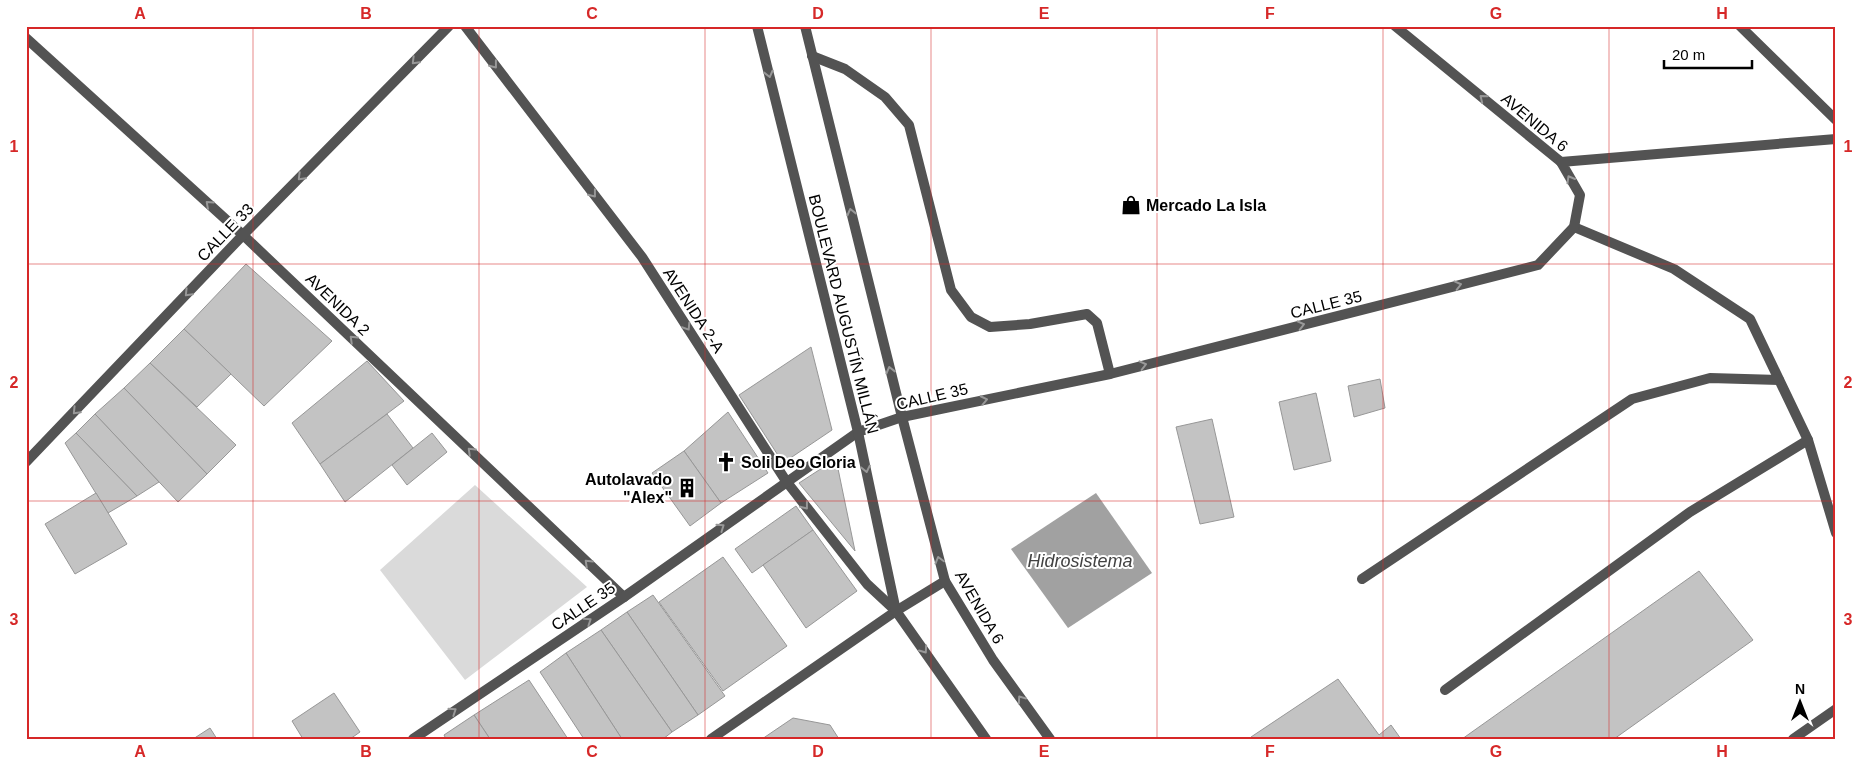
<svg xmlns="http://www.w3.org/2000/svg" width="1862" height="765" viewBox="0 0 1862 765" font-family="Arial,sans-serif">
	<rect width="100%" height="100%" fill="#fff"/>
	<path fill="#dadada" d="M475,485L587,587L465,680L380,570Z"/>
	<path fill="#a1a1a1" d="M1096,493L1152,573L1068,628L1011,549Z"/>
	<g fill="#c3c3c3" stroke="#979797">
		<path d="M246,264L332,341L264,406L184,329Z"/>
		<path d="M184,329L231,374L197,407L150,363Z"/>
		<path d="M811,347L832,430L783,463L739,395Z"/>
		<path d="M367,361L404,401L320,464L292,423Z"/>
		<path d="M150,363L236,445L207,474L124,388Z"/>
		<path d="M1380,379L1385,408L1354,417L1348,386Z"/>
		<path d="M124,388L207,474L178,502L95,414Z"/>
		<path d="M1316,393L1331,461L1294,470L1279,402Z"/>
		<path d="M728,412L768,473L721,503L684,451Z"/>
		<path d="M95,414L159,482L137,496L76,433Z"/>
		<path d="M387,414L413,448L345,502L320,464Z"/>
		<path d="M1212,419L1234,517L1200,524L1176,427Z"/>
		<path d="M76,433L137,496L108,513L65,443Z"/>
		<path d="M432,433L447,452L407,485L392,465Z"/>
		<path d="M684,451L721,503L690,526L652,473Z"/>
		<path d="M836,459L855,551L799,483Z"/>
		<path d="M96,493L127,544L75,574L45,524Z"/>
		<path d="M796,506L813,530L752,573L735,549Z"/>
		<path d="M813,530L857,591L806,628L763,565Z"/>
		<path d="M723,557L787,646L723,691L659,602Z"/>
		<path d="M1699,571L1753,640L1614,739H1462Z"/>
		<path d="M653,595L725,696L698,715L627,612Z"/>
		<path d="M627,612L698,715L672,732L601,630Z"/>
		<path d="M601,630L672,732L663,739H622L566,653Z"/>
		<path d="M566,653L622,739H584L540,672Z"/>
		<path d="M1338,679L1379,735L1391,725L1401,739H1253L1251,737Z"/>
		<path d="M529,680L568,739H490L474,715Z"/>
		<path d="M334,693L360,732L350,739H303L292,721Z"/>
		<path d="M474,715L490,739H446L444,735Z"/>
		<path d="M793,718L830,725L839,739H762Z"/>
		<path d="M210,728L217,739H193Z"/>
	</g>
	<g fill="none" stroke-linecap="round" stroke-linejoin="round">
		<g stroke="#535353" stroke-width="10">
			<path d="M812,56L845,69L885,97L909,125L951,290L971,317L990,327L1030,324L1087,314L1097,323L1110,374"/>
			<path d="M1574,227L1674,269L1750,319L1808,440L1836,533"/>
			<path d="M1362,579L1632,399L1710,378L1779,380"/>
			<path d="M1445,690L1690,512L1808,440"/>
			<path d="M711,739L896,611L945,581"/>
			<path d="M1793,739L1836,709"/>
		</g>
		<g stroke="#535353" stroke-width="10">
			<path d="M465,26L642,257L786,481L867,584L896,611"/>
			<path d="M1395,26L1561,162"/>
			<path d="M1740,26L1836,120"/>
			<path d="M26,38L243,235L624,597"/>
			<path d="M26,462L243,235L449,26"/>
			<path d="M413,739L624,597L858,432L902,417"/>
		</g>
		<g stroke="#535353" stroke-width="10">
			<path d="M757,26L858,432L896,611L986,739"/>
			<path d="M805,26L902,417L945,581L993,660L1050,739"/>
			<path d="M902,417L1110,374L1538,265L1574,227L1580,195L1561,162L1836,139"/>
		</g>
	</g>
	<defs><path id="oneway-chevron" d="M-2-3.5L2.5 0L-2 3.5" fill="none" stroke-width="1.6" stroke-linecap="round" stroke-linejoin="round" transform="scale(1.25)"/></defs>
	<g stroke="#989898">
		<use href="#oneway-chevron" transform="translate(415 61) rotate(135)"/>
		<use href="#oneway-chevron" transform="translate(494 65) rotate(52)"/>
		<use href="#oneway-chevron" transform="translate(769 74) rotate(76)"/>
		<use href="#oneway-chevron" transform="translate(1483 98) rotate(-141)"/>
		<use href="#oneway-chevron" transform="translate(301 177) rotate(135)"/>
		<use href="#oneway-chevron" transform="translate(1570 179) rotate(-120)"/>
		<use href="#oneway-chevron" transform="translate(593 194) rotate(52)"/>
		<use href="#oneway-chevron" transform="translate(209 204) rotate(-138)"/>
		<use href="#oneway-chevron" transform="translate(851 212) rotate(-104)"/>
		<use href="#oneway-chevron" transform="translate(1458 285) rotate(-14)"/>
		<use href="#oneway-chevron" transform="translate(188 293) rotate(134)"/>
		<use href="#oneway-chevron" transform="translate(1301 325) rotate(-14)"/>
		<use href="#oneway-chevron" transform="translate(687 327) rotate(57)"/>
		<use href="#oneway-chevron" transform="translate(353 339) rotate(-136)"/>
		<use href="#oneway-chevron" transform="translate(1143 365) rotate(-14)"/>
		<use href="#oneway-chevron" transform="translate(890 370) rotate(-104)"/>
		<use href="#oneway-chevron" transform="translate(984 400) rotate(-12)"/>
		<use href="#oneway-chevron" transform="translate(76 411) rotate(134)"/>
		<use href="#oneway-chevron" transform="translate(471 451) rotate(-136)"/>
		<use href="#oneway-chevron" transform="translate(866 469) rotate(78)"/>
		<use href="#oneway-chevron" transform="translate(805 506) rotate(52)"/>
		<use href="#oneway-chevron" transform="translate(721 527) rotate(-35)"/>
		<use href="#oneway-chevron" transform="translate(939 560) rotate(-105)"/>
		<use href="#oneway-chevron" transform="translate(588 563) rotate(-136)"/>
		<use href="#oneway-chevron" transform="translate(588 621) rotate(-34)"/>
		<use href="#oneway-chevron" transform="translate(924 650) rotate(55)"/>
		<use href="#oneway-chevron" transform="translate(1021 699) rotate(-125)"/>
		<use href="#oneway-chevron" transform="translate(453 711) rotate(-34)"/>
	</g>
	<path fill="none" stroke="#d62828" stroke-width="1" stroke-opacity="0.55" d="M253,26V739M479,26V739M705,26V739M931,26V739M1157,26V739M1383,26V739M1609,26V739M26,264H1836M26,501H1836"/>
	<defs>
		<symbol id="shop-bare" viewBox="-9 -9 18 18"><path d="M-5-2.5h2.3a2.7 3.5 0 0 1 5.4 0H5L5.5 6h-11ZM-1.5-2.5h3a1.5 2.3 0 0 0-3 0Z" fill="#000" stroke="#fff" stroke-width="2.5" paint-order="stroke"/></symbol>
		<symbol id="church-bare" viewBox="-9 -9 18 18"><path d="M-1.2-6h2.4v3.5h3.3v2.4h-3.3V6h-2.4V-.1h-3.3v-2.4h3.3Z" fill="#000" stroke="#fff" stroke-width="2.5" paint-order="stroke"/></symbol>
		<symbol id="building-bare" viewBox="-9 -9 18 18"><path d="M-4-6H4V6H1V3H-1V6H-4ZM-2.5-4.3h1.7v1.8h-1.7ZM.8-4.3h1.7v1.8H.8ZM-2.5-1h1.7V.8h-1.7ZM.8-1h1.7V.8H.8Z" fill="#000" stroke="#fff" stroke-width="2.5" paint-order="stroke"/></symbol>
	</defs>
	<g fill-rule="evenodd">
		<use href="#shop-bare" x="1117" y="191" width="28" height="28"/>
		<use href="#church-bare" x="712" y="448" width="28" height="28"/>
		<use href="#building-bare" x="673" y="474" width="28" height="28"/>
	</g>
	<g text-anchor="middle" stroke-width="4" stroke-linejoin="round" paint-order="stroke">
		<g font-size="16" fill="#000" stroke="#fff">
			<text transform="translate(1535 122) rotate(40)" y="6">AVENIDA 6</text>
			<text transform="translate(225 232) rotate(-46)" y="6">CALLE 33</text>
			<text transform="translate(338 304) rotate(44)" y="6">AVENIDA 2</text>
			<text transform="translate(1326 304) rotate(-14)" y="6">CALLE 35</text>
			<text transform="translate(694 310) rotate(57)" y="6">AVENIDA 2-A</text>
			<text transform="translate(844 314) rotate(76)" y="6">BOULEVARD AUGUSTÍN MILLÁN</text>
			<text transform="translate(932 396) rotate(-13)" y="6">CALLE 35</text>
			<text transform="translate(583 606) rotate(-34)" y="6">CALLE 35</text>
			<text transform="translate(980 607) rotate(60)" y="6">AVENIDA 6</text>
		</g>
		<g font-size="16" font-weight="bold" fill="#000" stroke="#fff" text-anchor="start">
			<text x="1146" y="211">Mercado La Isla</text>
			<text x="741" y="468">Soli Deo Gloria</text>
			<text x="672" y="485" text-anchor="end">Autolavado<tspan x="672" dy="18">"Alex"</tspan></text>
		</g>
		<g font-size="18" font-style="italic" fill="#424242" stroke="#fff">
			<text x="1080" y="567">Hidrosistema</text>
		</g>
	</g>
	<rect width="1862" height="765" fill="none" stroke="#ffffff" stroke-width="55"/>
	<g transform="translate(1800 702)" stroke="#ffffff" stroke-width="4" paint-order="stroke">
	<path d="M0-4L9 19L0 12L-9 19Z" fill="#000000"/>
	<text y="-8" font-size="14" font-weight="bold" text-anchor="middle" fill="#000000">N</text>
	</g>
	<path d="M1664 60v8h88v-8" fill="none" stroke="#000000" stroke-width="2.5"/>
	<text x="1672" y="60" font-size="15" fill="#000000" stroke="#ffffff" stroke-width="4" paint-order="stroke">20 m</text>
	<rect x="28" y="28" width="1806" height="710" fill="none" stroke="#d62828" stroke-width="2"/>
	<g font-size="16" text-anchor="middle" font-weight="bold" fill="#d62828">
		<text x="140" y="19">A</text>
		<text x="366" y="19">B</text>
		<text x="592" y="19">C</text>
		<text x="818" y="19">D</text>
		<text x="1044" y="19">E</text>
		<text x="1270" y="19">F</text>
		<text x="1496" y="19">G</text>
		<text x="1722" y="19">H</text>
		<text x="14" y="152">1</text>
		<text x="1848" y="152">1</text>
		<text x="14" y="388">2</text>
		<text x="1848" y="388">2</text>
		<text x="14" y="625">3</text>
		<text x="1848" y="625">3</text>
		<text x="140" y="757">A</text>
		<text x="366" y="757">B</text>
		<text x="592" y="757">C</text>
		<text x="818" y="757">D</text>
		<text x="1044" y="757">E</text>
		<text x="1270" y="757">F</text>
		<text x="1496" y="757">G</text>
		<text x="1722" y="757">H</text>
	</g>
</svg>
